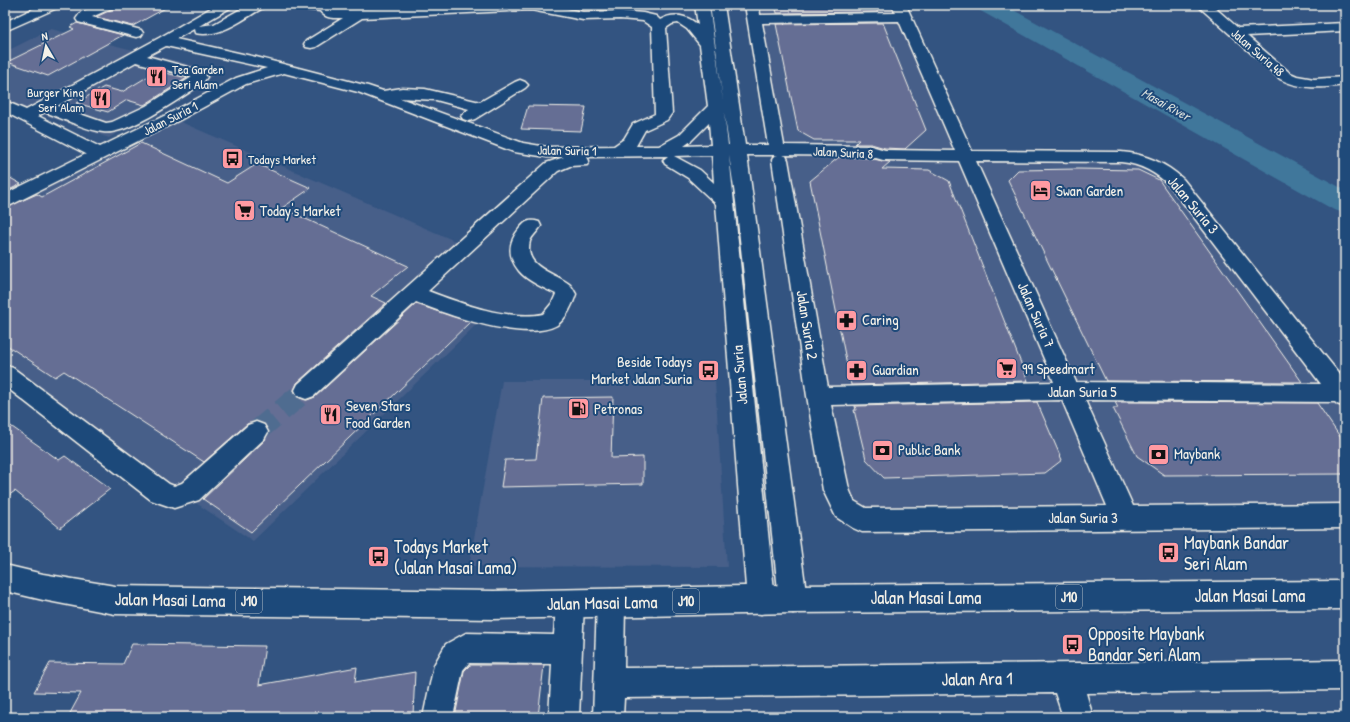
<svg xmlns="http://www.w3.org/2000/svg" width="1350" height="722" viewBox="0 0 1350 722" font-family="'Patrick Hand',sans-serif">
	<rect width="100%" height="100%" fill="#335481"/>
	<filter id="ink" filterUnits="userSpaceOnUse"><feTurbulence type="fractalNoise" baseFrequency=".025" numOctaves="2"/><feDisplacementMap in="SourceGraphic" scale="8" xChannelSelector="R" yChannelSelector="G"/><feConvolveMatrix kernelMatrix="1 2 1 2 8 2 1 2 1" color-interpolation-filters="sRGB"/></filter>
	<g filter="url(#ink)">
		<g fill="#465f89">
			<path d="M747,5H903L970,153L1127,154L1164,167L1345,388V524L862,528L824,485L771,144Z"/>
			<path d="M51,29L219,72L109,138L5,101V52Z"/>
			<path d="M174,119L462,244L413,290L481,320L253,541L175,489L5,363V203Z"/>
			<path d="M502,381H715L727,567L469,566Z"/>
		</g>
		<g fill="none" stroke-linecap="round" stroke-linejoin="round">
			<path fill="#3f779b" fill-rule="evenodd" d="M976,5H1004L1345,190V213L1334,210L979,10Z"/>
		</g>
		<g fill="#656e94" stroke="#f4f1e8">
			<path d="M115,5H171L133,26L96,17L113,9Z"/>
			<path d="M775,5H875L878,12L777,13Z"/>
			<path d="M77,23L123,35L48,76L7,62L74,29L70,27Z"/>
			<path d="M883,23L926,130L905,149L885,148L871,144H855L859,140H814L798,131L776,24Z"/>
			<path d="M157,71L187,78L144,105L127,100L108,112L76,103L104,87L122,92Z"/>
			<path d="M528,106L586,107L581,131L521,129Z"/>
			<path d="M141,143L227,183L257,164L311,188L282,208L408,266L371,296L386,303L297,383L294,391L297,397L307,400L315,397L416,304L470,322L251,532L203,499L265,440L269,431L265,424L255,421L247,424L204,462L64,371L55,377L5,344V208L37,194L42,197Z"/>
			<path d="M839,157L869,158L883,161L890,162L882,169L929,170L949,181L1028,381L851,385L810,181Z"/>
			<path d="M1078,169L1138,170L1159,180L1302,382L1106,381L1008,180L1018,170Z"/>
			<path d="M5,175L21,184L5,192Z"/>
			<path d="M613,397L611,458L643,457V484L501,487L505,460L536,459L543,398Z"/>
			<path d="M1037,402L1062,460L1045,473L884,478L866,459L854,410H856L855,406Z"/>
			<path d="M1115,402L1317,403L1345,444V474L1164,475L1137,456L1113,408H1118Z"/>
			<path d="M5,422L59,460L65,456L110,489L60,528L15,491L5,498Z"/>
			<path d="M132,644L265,646L259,685L357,667L355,682L415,672L413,715L401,717H68L81,693L34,692L50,663L123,664Z"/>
			<path d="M470,665H544L538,717H455L464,671Z"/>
		</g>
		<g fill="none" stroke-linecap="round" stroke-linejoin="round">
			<path stroke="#506c90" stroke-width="22" stroke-dasharray="22 11" stroke-linecap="butt" d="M256,432L306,390"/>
			<defs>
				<g id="minor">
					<path d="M97,5H114L112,8L92,17L141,30L143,33L141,36L136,37L78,22L76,19L81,12Z"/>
					<path d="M216,5H232L230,8L199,26L214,24L248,5H265L263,8C243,19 219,39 195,33L194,29L176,39L256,57L368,86L383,91L402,88L425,89L480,102L515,82L520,80L525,82L528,85L525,88L475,119L469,121L463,119L461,116L469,109L436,100L400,98L523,143L547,147L614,146L624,139L633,124L655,114L652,27L643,21L620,19L583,20L531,10L362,18L316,47L311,48L306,47L304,44L306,41L343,18C333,18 326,19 320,11L292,8L290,5H328L333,10L456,5H546L583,12L620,11L643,13L656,16L660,20C673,12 687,15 698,25L695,5H709L723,101L710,5H724L745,145H768L745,5H759L760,15L896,13L892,5H906L972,151L1121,152C1145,154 1166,163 1183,179L1345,381V407L1337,404L1335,402L1085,400L1133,506L1345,504V528L862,532L853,528L836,517L823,490L807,396L772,160L774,156L778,155H747L807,599L803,609L793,613L783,609L779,599L736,202L729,155L775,600L771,610L761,614L751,610L747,600L716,204L688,178L665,164L663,160L668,156L584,157H587L589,161L587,165L570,166L558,171L428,291C459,303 509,321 543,314L552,303L556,294C544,288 527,281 519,271C507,256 508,242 520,228C526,221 530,219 539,222L541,226C538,231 532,236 530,241C523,268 554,272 569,284C572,286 574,291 576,294C573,304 566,319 557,325C525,343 448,315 416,302L314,396L306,399L298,396L295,390L298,384L546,163L564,157H547L514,152L358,92L284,73L246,84L180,120L11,205L5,207V194L86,154L5,112V101L26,110L159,38ZM899,21L955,151L885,150L871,146L784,145L762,23ZM678,23L687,29L700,45L708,106L679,135L659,146H636L645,130L667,120L672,113L666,28L672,24ZM166,46L267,68L236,78L168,114L100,147L38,116L45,112C61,118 87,130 103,132C128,136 181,97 202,84L207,77L202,71L147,56ZM136,62L192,77L146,106L112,122L106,123L57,106ZM724,112L729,145H728ZM709,123L711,145L684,146L691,141ZM712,155L714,183L700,170L674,156ZM782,155L869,156L883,160L959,161L1054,382L828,387L788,160L786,156ZM976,161L1121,162C1141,164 1157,173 1171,187L1321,384L1076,382ZM1062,400L1107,506L866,508L854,501L849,489L831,405Z"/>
					<path d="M1197,5H1212L1238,28L1345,23V31L1247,36L1290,73L1297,76L1314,79L1345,77V85C1322,88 1301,90 1280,79Z"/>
					<path d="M5,365L13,368L169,484L174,486L182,483L248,425L256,422L264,425L268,432L264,439L199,500L174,508L151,500L5,386Z"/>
					<path d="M611,589L621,593L625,603L624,668L1345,660V690L1086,693L1093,717H1063L1055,693L624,698L623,717H593L597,603L601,593Z"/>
					<path d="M570,590L580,594L584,604L579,717H549L552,664L469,663L463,670L453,717H423L434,665L446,644L466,633L554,635L556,604L560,594Z"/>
				</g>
				<g id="major">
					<path d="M41,5H59L57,8L5,31V22Z"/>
					<path d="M5,565L43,574L115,586L494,591L793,585L1345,581V609L793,613L494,619L115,614L43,600L5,591Z"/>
				</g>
			</defs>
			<use href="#minor" stroke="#f4f1e8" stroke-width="3"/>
			<use href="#major" stroke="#f4f1e8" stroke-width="3"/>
			<use href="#minor" fill="#1f4a7a" fill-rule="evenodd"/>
			<use href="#major" fill="#1f4a7a" fill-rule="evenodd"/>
		</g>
	</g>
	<defs>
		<symbol id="restaurant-square" viewBox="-11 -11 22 22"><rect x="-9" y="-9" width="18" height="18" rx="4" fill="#ff9aa2" stroke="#1f4a7a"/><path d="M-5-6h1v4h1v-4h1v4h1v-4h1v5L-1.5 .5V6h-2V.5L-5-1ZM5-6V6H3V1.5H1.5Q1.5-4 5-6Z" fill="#111"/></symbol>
		<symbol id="bus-square" viewBox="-11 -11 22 22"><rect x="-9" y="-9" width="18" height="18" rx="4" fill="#ff9aa2" stroke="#1f4a7a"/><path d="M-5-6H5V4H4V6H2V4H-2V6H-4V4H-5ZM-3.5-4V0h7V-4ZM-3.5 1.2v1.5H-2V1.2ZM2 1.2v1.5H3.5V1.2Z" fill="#111"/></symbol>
		<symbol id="hotel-square" viewBox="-11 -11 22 22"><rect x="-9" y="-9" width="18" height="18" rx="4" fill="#ff9aa2" stroke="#1f4a7a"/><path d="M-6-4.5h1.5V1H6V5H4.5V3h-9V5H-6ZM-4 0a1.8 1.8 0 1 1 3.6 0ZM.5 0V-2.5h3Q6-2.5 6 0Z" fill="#111"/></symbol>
		<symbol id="supermarket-square" viewBox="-11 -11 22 22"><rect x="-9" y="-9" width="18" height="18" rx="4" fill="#ff9aa2" stroke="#1f4a7a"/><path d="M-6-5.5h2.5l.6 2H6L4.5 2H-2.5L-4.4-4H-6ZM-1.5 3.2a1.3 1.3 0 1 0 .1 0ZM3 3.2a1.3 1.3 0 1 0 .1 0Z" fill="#111"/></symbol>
		<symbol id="pharmacy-square" viewBox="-11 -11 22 22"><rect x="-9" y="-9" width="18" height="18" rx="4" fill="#ff9aa2" stroke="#1f4a7a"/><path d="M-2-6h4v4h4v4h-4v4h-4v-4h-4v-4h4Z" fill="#111"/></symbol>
		<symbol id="fuel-square" viewBox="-11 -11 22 22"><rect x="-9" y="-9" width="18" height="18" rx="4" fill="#ff9aa2" stroke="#1f4a7a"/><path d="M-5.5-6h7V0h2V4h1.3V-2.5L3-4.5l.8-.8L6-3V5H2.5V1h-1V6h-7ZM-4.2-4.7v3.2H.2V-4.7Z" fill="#111"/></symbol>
		<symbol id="bank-square" viewBox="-11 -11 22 22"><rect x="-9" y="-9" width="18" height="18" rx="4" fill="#ff9aa2" stroke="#1f4a7a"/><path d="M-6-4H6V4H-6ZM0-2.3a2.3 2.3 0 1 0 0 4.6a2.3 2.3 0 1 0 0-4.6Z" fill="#111"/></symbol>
	</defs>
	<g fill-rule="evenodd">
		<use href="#restaurant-square" x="144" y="64" width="25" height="25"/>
		<use href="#restaurant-square" x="88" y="86" width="25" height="25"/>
		<use href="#bus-square" x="220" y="146" width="25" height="25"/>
		<use href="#hotel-square" x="1028" y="178" width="25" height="25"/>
		<use href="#supermarket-square" x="232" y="198" width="25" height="25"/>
		<use href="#pharmacy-square" x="834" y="308" width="25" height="25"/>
		<use href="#supermarket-square" x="994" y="356" width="25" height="25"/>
		<use href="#pharmacy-square" x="844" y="358" width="25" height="25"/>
		<use href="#bus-square" x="696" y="358" width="25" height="25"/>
		<use href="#fuel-square" x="566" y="396" width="25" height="25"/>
		<use href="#restaurant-square" x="318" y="402" width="25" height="25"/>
		<use href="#bank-square" x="870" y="438" width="25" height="25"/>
		<use href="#bank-square" x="1146" y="442" width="25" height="25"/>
		<use href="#bus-square" x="1156" y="540" width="25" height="25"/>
		<use href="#bus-square" x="366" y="544" width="25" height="25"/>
		<use href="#bus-square" x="1060" y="632" width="25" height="25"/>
	</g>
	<g text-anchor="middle" stroke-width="4" stroke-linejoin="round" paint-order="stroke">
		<g font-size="13" fill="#f4f1e8" stroke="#1f4a7a">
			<text transform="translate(1258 52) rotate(41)" y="5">Jalan Suria 48</text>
			<text transform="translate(170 118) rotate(-27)" y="5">Jalan Suria 1</text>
			<text transform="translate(567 150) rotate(1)" y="5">Jalan Suria 1</text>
			<text transform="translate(843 152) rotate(3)" y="5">Jalan Suria 8</text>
		</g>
		<g font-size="13" fill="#f4f1e8" stroke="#1f4a7a" text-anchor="start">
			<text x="172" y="74">Tea Garden<tspan x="172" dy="15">Seri Alam</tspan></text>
			<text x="84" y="97" text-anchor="end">Burger King<tspan x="84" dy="15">Seri Alam</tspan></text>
			<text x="248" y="164">Todays Market</text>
		</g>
		<g font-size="13" font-style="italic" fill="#d9dfdc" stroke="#1f4a7a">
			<text transform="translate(1166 104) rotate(29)" y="5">Masai River</text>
		</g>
		<g fill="#1f4a7a" stroke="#b4bfc7" stroke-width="1">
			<rect x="1056" y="585" width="26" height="24" rx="3"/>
			<rect x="236" y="589" width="26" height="24" rx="3"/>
			<rect x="673" y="589" width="26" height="24" rx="3"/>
		</g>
		<g font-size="14" font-weight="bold" fill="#f4f1e8">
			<text x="1069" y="602">J10</text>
			<text x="249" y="606">J10</text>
			<text x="686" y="606">J10</text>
		</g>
		<g font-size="15" fill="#f4f1e8" stroke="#1f4a7a" text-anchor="start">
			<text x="1056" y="196">Swan Garden</text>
			<text x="260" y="216">Today's Market</text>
			<text x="862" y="325">Caring</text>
			<text x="692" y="367" text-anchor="end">Beside Todays<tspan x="692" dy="17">Market Jalan Suria</tspan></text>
			<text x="1022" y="374">99 Speedmart</text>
			<text x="872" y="375">Guardian</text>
			<text x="346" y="411">Seven Stars<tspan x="346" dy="17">Food Garden</tspan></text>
			<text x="594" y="414">Petronas</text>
			<text x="898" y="455">Public Bank</text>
			<text x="1174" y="459">Maybank</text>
		</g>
		<g font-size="15" fill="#f4f1e8" stroke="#1f4a7a">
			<text transform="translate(1193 205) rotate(50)" y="5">Jalan Suria 3</text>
			<text transform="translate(1036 315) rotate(66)" y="5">Jalan Suria 7</text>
			<text transform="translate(807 325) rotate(81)" y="5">Jalan Suria 2</text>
			<text transform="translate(740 375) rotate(-95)" y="5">Jalan Suria</text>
			<text x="1082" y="397">Jalan Suria 5</text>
			<text x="1083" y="523">Jalan Suria 3</text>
		</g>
		<g font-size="18" fill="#f4f1e8" stroke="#1f4a7a" text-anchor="start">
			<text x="1184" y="549">Maybank Bandar<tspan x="1184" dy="21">Seri Alam</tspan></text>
			<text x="394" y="553">Todays Market<tspan x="394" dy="21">(Jalan Masai Lama)</tspan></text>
			<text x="1088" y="640">Opposite Maybank<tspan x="1088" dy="21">Bandar Seri Alam</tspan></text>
		</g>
		<g font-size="18" fill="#f4f1e8" stroke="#1f4a7a">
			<text x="1250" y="602">Jalan Masai Lama</text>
			<text x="926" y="604">Jalan Masai Lama</text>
			<text transform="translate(170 600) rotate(1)" y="6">Jalan Masai Lama</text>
			<text transform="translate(602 603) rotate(-1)" y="6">Jalan Masai Lama</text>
			<text transform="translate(977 679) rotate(-1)" y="6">Jalan Ara 1</text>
		</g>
	</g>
	<rect width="1350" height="722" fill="none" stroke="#1f4a7a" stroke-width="20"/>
	<rect x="10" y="10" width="1330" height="702" fill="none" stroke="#f4f1e8" stroke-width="1.5" filter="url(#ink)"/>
	<g transform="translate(46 46) rotate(351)" stroke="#1f4a7a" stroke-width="3" paint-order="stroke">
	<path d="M0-3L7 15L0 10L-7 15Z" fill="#f4f1e8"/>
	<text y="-6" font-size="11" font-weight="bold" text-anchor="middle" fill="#f4f1e8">N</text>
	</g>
</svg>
